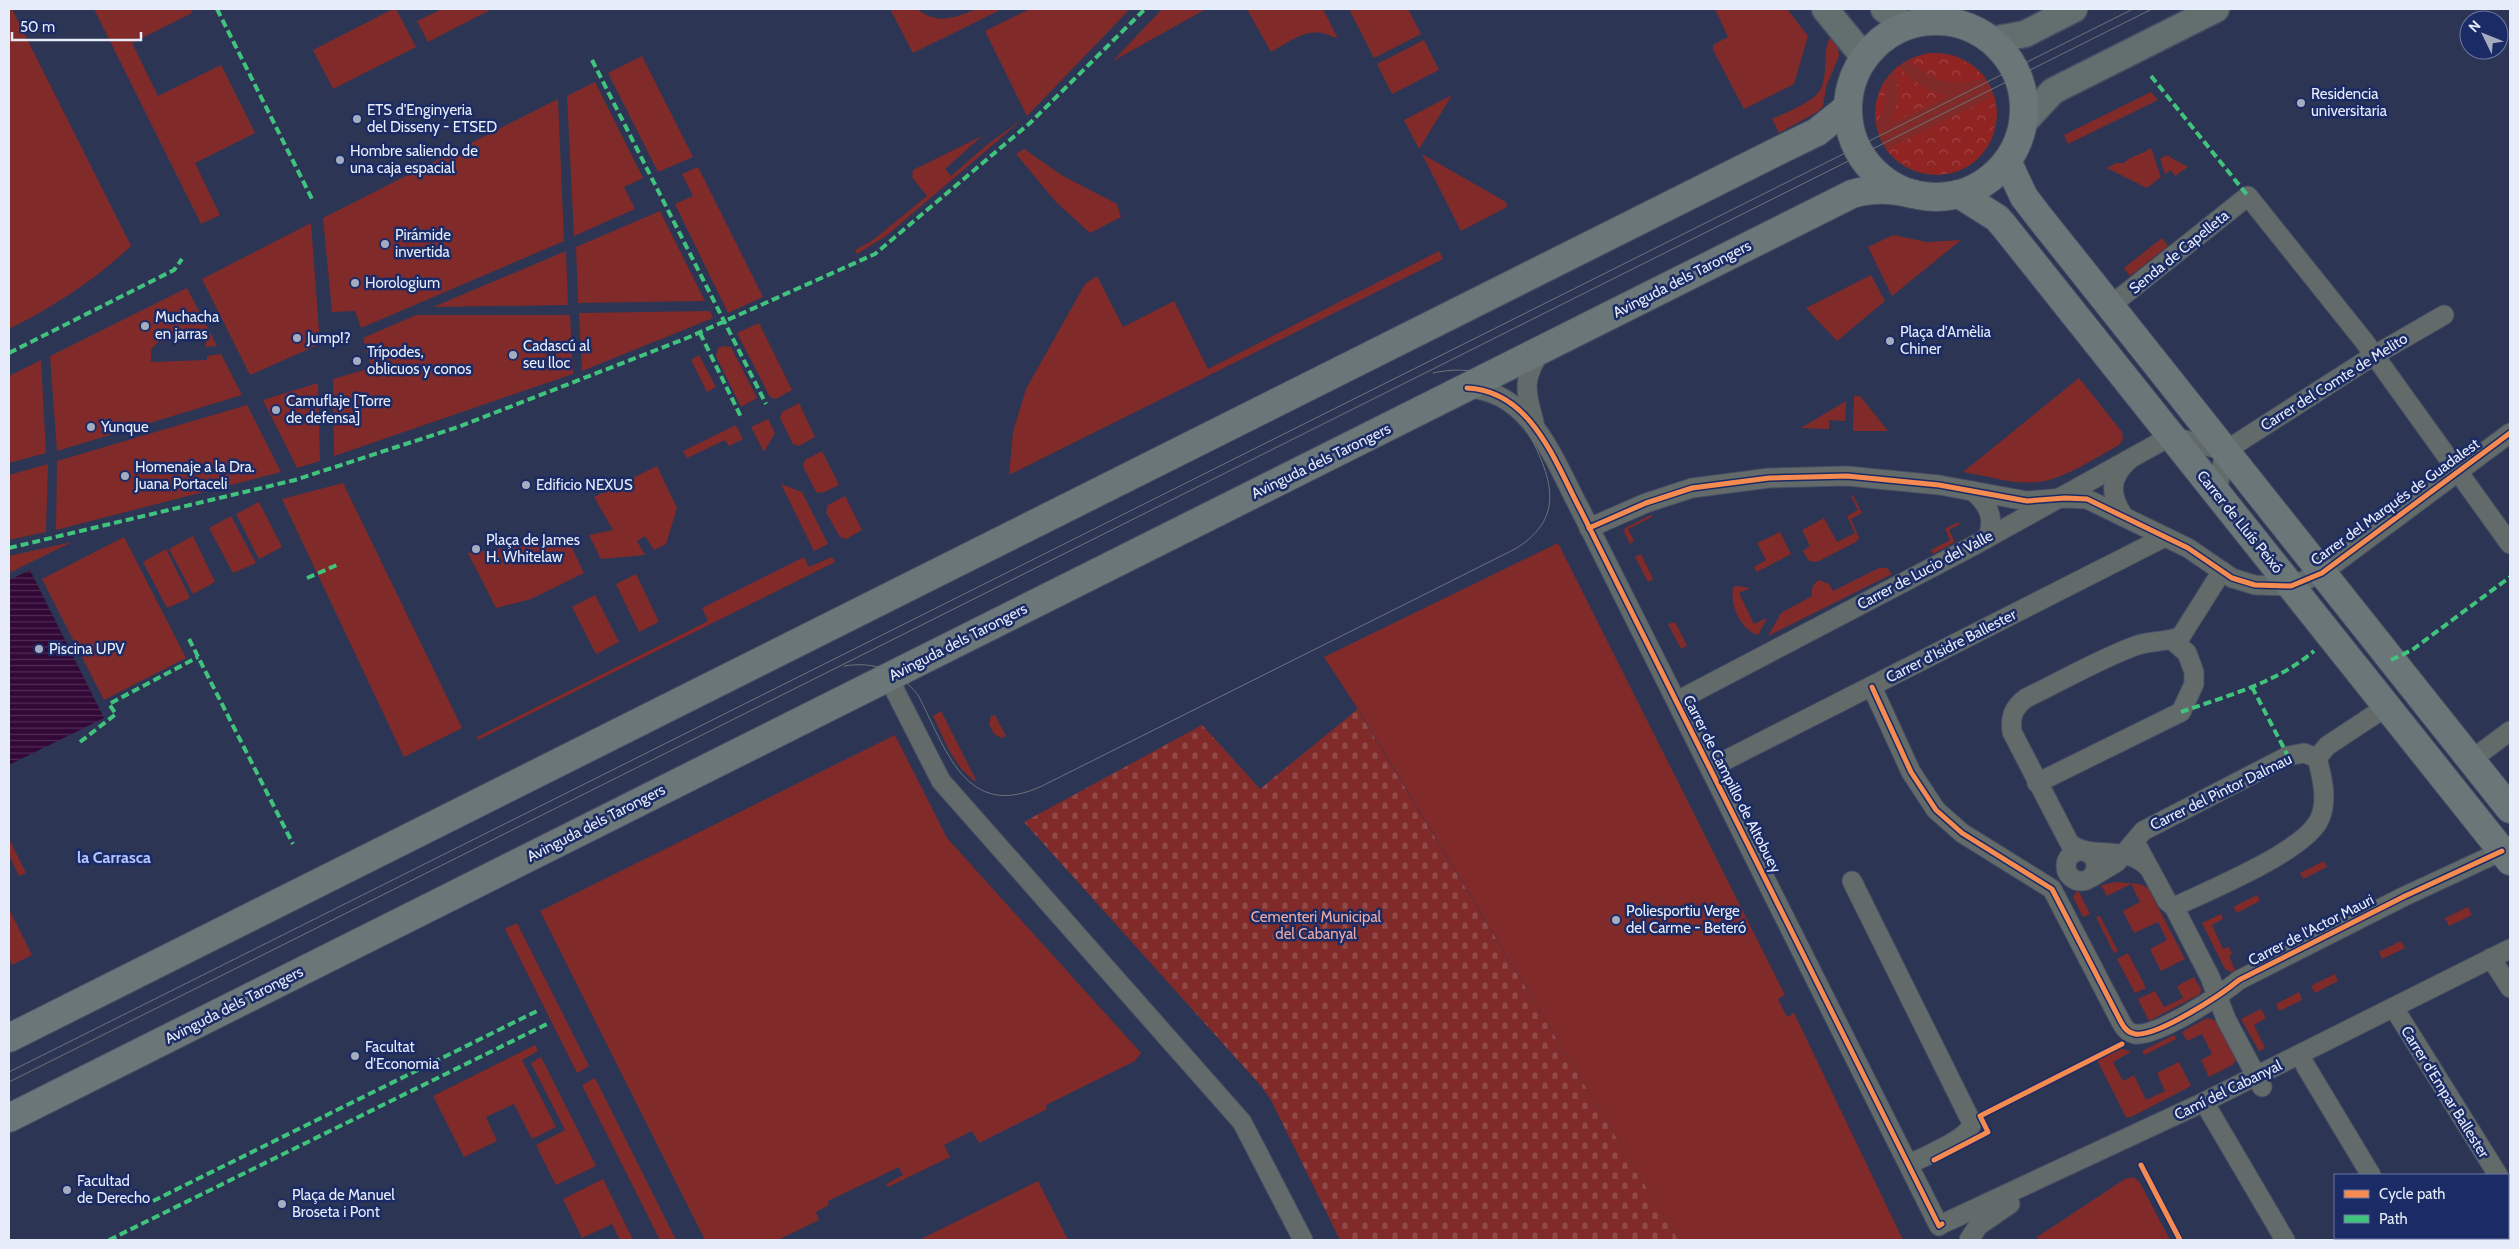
<svg xmlns="http://www.w3.org/2000/svg" width="2519" height="1249" viewBox="0 0 2519 1249" font-family="Cabin,sans-serif">
	<defs>
		<pattern id="forest-crowns" width="20" height="18" patternUnits="userSpaceOnUse" patternTransform="scale(1.25)"><rect width="20" height="18" fill="#902423"/><path d="M2 6a3 3 0 1 1 6 0M12 15a3 3 0 1 1 6 0" fill="none" stroke="#a04444"/></pattern>
		<pattern id="cemetery-stones" width="16" height="16" patternUnits="userSpaceOnUse" patternTransform="scale(1.25)"><rect width="16" height="16" fill="#802b29"/><path d="M2 7V4a2 2 0 0 1 4 0v3zM10 15v-3a2 2 0 0 1 4 0v3z" fill="#924a49"/></pattern>
		<pattern id="water-rules" width="6" height="5" patternUnits="userSpaceOnUse" patternTransform="scale(1.25)"><rect width="6" height="5" fill="#320836"/><path d="M0 2.5h6" fill="none" stroke="#502c54"/></pattern>
	</defs>
	<rect width="100%" height="100%" fill="#2c3554"/>
	<g fill="#802b29">
		<path d="M9,9H12L131,246C95,280 53,307 9,329Z"/>
		<path d="M94,9H191L192,13L132,43L158,96L221,65L255,133L195,163L220,215L201,224Z"/>
		<path d="M393,9H396L416,47L333,89L313,50Z"/>
		<path d="M442,9H492L428,42L417,21Z"/>
		<path d="M890,9H916L928,16L941,19L955,17L978,9H1002L913,53Z"/>
		<path d="M1030,9H1130L1027,116L985,31Z"/>
		<path d="M1162,9H1206L1113,61Z"/>
		<path d="M1247,9H1323L1338,39C1309,24 1297,38 1271,52Z"/>
		<path d="M1349,9H1408L1421,34L1374,58Z"/>
		<path d="M1715,9H1787L1808,36L1794,84L1744,109L1713,50V45L1728,37Z"/>
		<path d="M1832,36L1837,41L1839,56L1826,87L1823,106L1819,111L1779,133L1772,119C1787,112 1805,106 1817,94C1831,80 1820,46 1832,36Z"/>
		<path d="M1424,40L1439,70L1392,94L1377,64Z"/>
		<circle cx="1936" cy="114" r="61"/>
		<path d="M642,56L693,157L658,172L608,73Z"/>
		<path d="M595,82L643,178L624,187L635,209L574,236L567,96Z"/>
		<path d="M2151,92L2158,100L2068,144L2064,135Z"/>
		<path d="M1452,95L1419,149L1404,120Z"/>
		<path d="M558,99L564,241L361,328L355,311L332,312L323,218Z"/>
		<path d="M1023,119L886,236L857,254L855,250L873,240L927,196L912,177L913,170L982,136L945,169L951,176L988,144Z"/>
		<path d="M2151,148L2161,177L2147,188L2107,168L2116,163H2124C2132,155 2141,155 2151,148Z"/>
		<path d="M1024,149L1063,176L1117,204L1121,217L1090,233L1056,202L1016,154Z"/>
		<path d="M1422,154L1506,202L1507,207L1461,231Z"/>
		<path d="M2166,155L2188,167L2175,176L2171,170L2165,174L2160,159Z"/>
		<path d="M698,167L763,297L728,313L675,204L693,196L682,174Z"/>
		<path d="M660,211L705,301L578,303L576,247Z"/>
		<path d="M311,223L320,344L250,375L202,279Z"/>
		<path d="M1893,235L1927,242L1961,240L1892,296L1868,247Z"/>
		<path d="M2162,238L2168,246L2130,276L2124,268Z"/>
		<path d="M566,251L568,305L433,307Z"/>
		<path d="M1439,251L1443,259L1009,475L1013,432L1026,389L1085,284L1097,276L1123,327L1174,301L1208,369Z"/>
		<path d="M1871,275L1885,301L1837,341L1806,308Z"/>
		<path d="M187,288L217,346L206,347V339L158,342L151,350V362L207,360V356L221,354L242,395L57,451L50,356Z"/>
		<path d="M710,311L713,318L582,371L579,313Z"/>
		<path d="M416,315H570L573,374L334,456L333,379L371,368L363,338Z"/>
		<path d="M759,323L792,390L776,399L770,397L737,333Z"/>
		<path d="M723,346L731,347L757,398L741,407L716,356L718,348Z"/>
		<path d="M699,355L716,387L707,392L691,360Z"/>
		<path d="M41,360L46,453L9,463V376Z"/>
		<path d="M2079,378L2122,432L2123,439L2119,445C2097,457 2064,479 2039,482C2015,485 1987,476 1963,472Z"/>
		<path d="M318,383L320,461L297,468L263,400Z"/>
		<path d="M1854,396H1860L1888,431H1853Z"/>
		<path d="M1846,401L1845,421L1829,420V429L1801,428Z"/>
		<path d="M799,403L815,437L799,446L793,444L780,418L782,412Z"/>
		<path d="M247,405L281,472L56,530L57,461Z"/>
		<path d="M768,419L775,433L764,452L751,427Z"/>
		<path d="M736,425L743,439L729,446L725,440L687,458L683,451Z"/>
		<path d="M822,451L839,485L822,493L816,492L803,466L805,460Z"/>
		<path d="M48,464L46,532L9,540V475Z"/>
		<path d="M657,466L677,508L666,544L654,550L645,536L637,541L645,555L601,559L589,535L613,530L594,497Z"/>
		<path d="M343,483L462,728L404,757L282,499Z"/>
		<path d="M781,484L802,492L828,544L814,551Z"/>
		<path d="M1853,495L1862,513L1851,519L1859,538L1856,542L1817,562L1809,561L1803,551L1810,546L1802,530L1824,518L1837,542L1855,533L1847,516L1858,510L1851,496Z"/>
		<path d="M845,496L862,530L846,539L840,537L826,512L828,505Z"/>
		<path d="M259,502L282,547L259,559L236,514Z"/>
		<path d="M1651,515L1652,517L1628,529L1634,541L1630,544L1624,532L1625,528Z"/>
		<path d="M231,516L256,563L233,573L209,528Z"/>
		<path d="M1958,522L1960,524L1949,530L1955,542L1933,554L1931,550L1950,540L1945,529Z"/>
		<path d="M1780,532L1791,554L1757,572L1754,567L1766,560L1757,543Z"/>
		<path d="M193,536L215,582L193,594L169,549Z"/>
		<path d="M124,537L186,658L104,700L42,579Z"/>
		<path d="M559,540L572,548L584,573L531,599L496,608L468,553Z"/>
		<path d="M72,542L9,573V556Z"/>
		<path d="M1558,543L1785,995L1778,999L1787,1017L1794,1013L1903,1240H1678L1358,709L1324,657Z"/>
		<path d="M166,549L190,598L167,608L143,562Z"/>
		<path d="M1641,554L1653,579L1648,582L1635,557Z"/>
		<path d="M804,557L809,567L832,557L835,562L478,740L477,737L708,621L702,608Z"/>
		<path d="M1879,568H1887L1892,574L1768,636L1781,613L1812,596C1811,588 1813,584 1819,580L1829,584L1833,591Z"/>
		<path d="M636,574L659,622L639,632L616,584Z"/>
		<path d="M1736,586L1750,588L1739,593L1754,624L1767,618L1758,635C1740,629 1730,605 1733,587Z"/>
		<path d="M595,595L619,642L596,654L572,607Z"/>
		<path d="M1675,622L1687,646L1681,649L1668,624Z"/>
		<path d="M941,711L977,782C954,769 944,738 933,716Z"/>
		<path d="M995,715L1006,736L1002,738L994,734L989,724L991,716Z"/>
		<path d="M895,735L947,838L1141,1053L1135,1061L1046,1105L1047,1109L979,1143L972,1131L944,1145L950,1157L888,1187L886,1184L903,1175L899,1167L828,1201L829,1205L816,1212L819,1220L778,1240H705L540,911Z"/>
		<path d="M9,839L26,873L19,876L9,855Z"/>
		<path d="M2324,861L2327,867L2303,879L2300,873Z"/>
		<path d="M2116,882L2140,884L2148,888L2185,959L2161,971L2150,949L2167,940L2158,922L2134,933L2123,911L2140,902L2131,884L2107,896L2101,885Z"/>
		<path d="M2078,890L2090,914L2083,917L2073,897Z"/>
		<path d="M2257,895L2260,901L2237,913L2233,907Z"/>
		<path d="M2468,907L2472,915L2449,926L2445,918Z"/>
		<path d="M9,909L32,955L12,965L9,958Z"/>
		<path d="M2221,914L2223,919L2212,925L2223,949L2229,947L2232,954L2229,956L2235,970L2231,972L2225,969L2202,923Z"/>
		<path d="M2100,916L2118,951L2114,953L2096,917Z"/>
		<path d="M517,923L589,1066L577,1073L505,929Z"/>
		<path d="M2401,941L2405,948L2382,959L2379,952Z"/>
		<path d="M2128,953L2146,988L2135,993L2117,959Z"/>
		<path d="M2335,974L2338,981L2315,993L2311,986Z"/>
		<path d="M2194,977L2201,989L2200,994L2149,1021L2138,999L2155,991L2164,1007L2183,998L2177,986Z"/>
		<path d="M2299,992L2302,1000L2279,1011L2276,1004Z"/>
		<path d="M2261,1009L2266,1018L2254,1025L2265,1048L2259,1051L2241,1019Z"/>
		<path d="M2207,1018L2217,1021L2236,1061L2232,1065L2209,1077L2201,1060L2212,1054L2202,1034L2187,1041L2182,1032Z"/>
		<path d="M2174,1035L2176,1039L2144,1055L2142,1051Z"/>
		<path d="M535,1045L538,1051L522,1060L556,1127L532,1139L514,1104L486,1117L497,1141L464,1157L433,1096Z"/>
		<path d="M2121,1048L2131,1052L2113,1062L2123,1081L2134,1075L2146,1100L2165,1091L2157,1073L2179,1062L2191,1086L2131,1117H2126L2097,1060Z"/>
		<path d="M541,1057L596,1166L556,1185L536,1145L565,1130L531,1063Z"/>
		<path d="M595,1078L676,1240H660L582,1085Z"/>
		<path d="M2134,1177L2140,1183L2170,1240H2039L2037,1237L2125,1179Z"/>
		<path d="M603,1179L633,1240H620L612,1224L582,1238L563,1199Z"/>
		<path d="M1038,1181L1068,1240H919Z"/>
	</g>
	<g fill="url(#forest-crowns)">
		<path d="M1929,53C1955,55 1966,59 1985,77C1956,89 1931,81 1909,60Z"/>
		<path d="M1899,67C1913,82 1927,91 1947,96L1891,123L1898,97L1896,69Z"/>
		<path d="M1885,82L1884,111L1876,123C1875,108 1877,94 1885,82Z"/>
		<path d="M1994,96C2005,167 1937,201 1886,150Z"/>
	</g>
	<path fill="url(#cemetery-stones)" d="M1358,709L1361,715L1678,1240H1340L1272,1102L1262,1087L1024,822L1202,725L1260,789Z"/>
	<path fill="url(#water-rules)" d="M30,570L104,718L9,765V580Z"/>
	<g fill="none" stroke-linecap="round" stroke-linejoin="round">
		<defs>
			<g id="street">
				<path d="M2110,306L2248,196L2364,341L2510,544"/>
				<path d="M1467,388C1531,391 1554,460 1580,509L1939,1226"/>
				<path d="M1534,422C1525,391 1522,377 1542,350"/>
				<path d="M2225,451L2373,356L2444,315"/>
				<path d="M1973,491C1988,504 1995,517 1988,537"/>
				<path d="M2217,493L2225,451"/>
				<path d="M2124,517C2110,496 2108,478 2129,460"/>
				<path d="M1589,528L1646,503L1692,488L1769,478L1847,476L1939,485L2027,501L2065,498L2087,499L2188,548L2232,578L2255,585L2291,586L2322,573L2510,433"/>
				<path d="M888,677L941,781L1242,1122L1303,1240"/>
				<path d="M1872,687L1911,772L1936,810L1962,833L2052,889L2121,1022C2124,1028 2128,1033 2135,1034C2157,1037 2221,995 2239,980L2405,896L2502,851"/>
				<path d="M1677,701L1971,547L2171,436L2225,451"/>
				<path d="M2317,758L2327,746L2386,707"/>
				<path d="M2471,760L2510,731"/>
				<path d="M1710,768L2165,537"/>
				<path d="M2037,783L2181,712L2194,684V672L2187,653L2172,640"/>
				<path d="M2135,842L2167,901L2174,907L2210,977L2226,1019L2262,1087"/>
				<circle cx="2081" cy="866" r="15"/>
				<path d="M2149,868C2125,843 2095,861 2070,844L2012,732C2010,717 2013,708 2026,698C2062,681 2097,660 2135,646C2150,640 2166,643 2181,636L2222,571"/>
				<path d="M2092,877L2117,862L2143,831L2288,756L2304,753L2317,758"/>
				<path d="M1852,881L1972,1123C1969,1138 1924,1157 1909,1164"/>
				<path d="M2174,907C2210,890 2300,853 2318,822C2329,804 2322,776 2317,758"/>
				<path d="M2491,958L2510,988"/>
				<path d="M2394,1008L2498,1175"/>
				<path d="M2305,1065L2371,1175"/>
				<path d="M2204,1102L2285,1240"/>
				<path d="M2508,1192L2510,1196"/>
				<path d="M1942,1224L2204,1102L2510,949"/>
				<path d="M2410,1238L2412,1240"/>
				<path d="M1969,1240L1978,1226L2010,1204"/>
			</g>
			<g id="secondary">
				<path d="M1825,9L1864,57"/>
				<path d="M1884,9L1906,26"/>
				<path d="M1992,40L2025,34L2074,9"/>
				<path d="M2023,123L2053,91L2216,9"/>
			</g>
			<g id="primary">
				<circle cx="1936" cy="109" r="88"/>
				<path d="M2007,161L2024,197L2037,214L2510,809"/>
				<path d="M1959,194L1997,218L2004,226L2510,861"/>
				<path d="M9,1038L1780,150L1817,132L1847,108"/>
				<path d="M9,1118L1852,194C1874,188 1891,189 1913,194"/>
			</g>
		</defs>
		<use href="#street" stroke="#464d64" stroke-width="21"/>
		<use href="#secondary" stroke="#464d64" stroke-width="29"/>
		<use href="#primary" stroke="#464d64" stroke-width="30"/>
		<use href="#street" stroke="#626b69" stroke-width="19"/>
		<use href="#secondary" stroke="#636e6f" stroke-width="26"/>
		<use href="#primary" stroke="#6b7678" stroke-width="28"/>
		<g stroke="#6c7378" stroke-width="1">
			<path d="M844,666C874,661 898,670 918,695C946,748 965,822 1042,786L1515,549C1571,515 1548,471 1525,426C1516,409 1507,387 1489,377C1472,368 1451,369 1433,373"/>
			<path d="M9,1072L2133,9"/>
			<path d="M9,1082L2152,9"/>
		</g>
		<g stroke="#40c37c" stroke-width="4" stroke-dasharray="8 4" stroke-linecap="butt">
			<path d="M217,9L313,201"/>
			<path d="M592,60L766,404"/>
			<path d="M2151,76L2248,196"/>
			<path d="M700,333L741,417"/>
			<path d="M9,353L174,270L182,259"/>
			<path d="M9,548L295,480L458,427L687,338L875,254L1030,123L1145,9"/>
			<path d="M307,578L337,565"/>
			<path d="M189,639L293,844"/>
			<path d="M2391,660L2412,650L2510,577"/>
			<path d="M2252,687L2288,756"/>
			<path d="M2181,712C2226,696 2277,683 2314,651"/>
			<path d="M80,742L116,714L109,704L198,657"/>
			<path d="M153,1201L539,1010"/>
			<path d="M109,1240L547,1024"/>
		</g>
		<defs>
			<g id="cycleway">
				<path d="M1467,388C1531,391 1554,460 1580,509L1939,1226L1942,1224"/>
				<path d="M1589,528L1646,503L1692,488L1769,478L1847,476L1939,485L2027,501L2065,498L2087,499L2188,548L2232,578L2255,585L2291,586L2322,573L2510,433"/>
				<path d="M1872,687L1911,772L1936,810L1962,833L2052,889L2121,1022C2124,1028 2128,1033 2135,1034C2157,1037 2221,995 2239,980L2405,896L2502,851"/>
				<path d="M1934,1160L1988,1132L1980,1116L2122,1044"/>
				<path d="M2141,1165L2180,1240"/>
			</g>
		</defs>
		<use href="#cycleway" stroke="#1b2b65" stroke-width="8"/>
		<use href="#cycleway" stroke="#f68b52" stroke-width="5"/>
	</g>
	<g fill="#a5acc0" stroke="#1b2b65" stroke-width="2">
		<circle cx="2301" cy="103" r="5"/>
		<circle cx="357" cy="119" r="5"/>
		<circle cx="340" cy="160" r="5"/>
		<circle cx="385" cy="244" r="5"/>
		<circle cx="355" cy="283" r="5"/>
		<circle cx="145" cy="326" r="5"/>
		<circle cx="297" cy="338" r="5"/>
		<circle cx="1890" cy="341" r="5"/>
		<circle cx="513" cy="355" r="5"/>
		<circle cx="357" cy="361" r="5"/>
		<circle cx="276" cy="410" r="5"/>
		<circle cx="91" cy="427" r="5"/>
		<circle cx="125" cy="476" r="5"/>
		<circle cx="526" cy="485" r="5"/>
		<circle cx="476" cy="549" r="5"/>
		<circle cx="39" cy="649" r="5"/>
		<circle cx="1616" cy="920" r="5"/>
		<circle cx="355" cy="1056" r="5"/>
		<circle cx="67" cy="1190" r="5"/>
		<circle cx="282" cy="1204" r="5"/>
	</g>
	<g text-anchor="middle" stroke-width="5" stroke-linejoin="round" paint-order="stroke">
		<g font-size="15" fill="#e6ecfa" stroke="#1b2b65" text-anchor="start">
			<text x="2311" y="99">Residencia<tspan x="2311" dy="17">universitaria</tspan></text>
			<text x="367" y="115">ETS d'Enginyeria<tspan x="367" dy="17">del Disseny - ETSED</tspan></text>
			<text x="350" y="156">Hombre saliendo de<tspan x="350" dy="17">una caja espacial</tspan></text>
			<text x="395" y="240">Pirámide<tspan x="395" dy="17">invertida</tspan></text>
			<text x="365" y="288">Horologium</text>
			<text x="155" y="322">Muchacha<tspan x="155" dy="17">en jarras</tspan></text>
			<text x="1900" y="337">Plaça d'Amèlia<tspan x="1900" dy="17">Chiner</tspan></text>
			<text x="307" y="343">Jump!?</text>
			<text x="523" y="351">Cadascú al<tspan x="523" dy="17">seu lloc</tspan></text>
			<text x="367" y="357">Trípodes,<tspan x="367" dy="17">oblicuos y conos</tspan></text>
			<text x="286" y="406">Camuflaje [Torre<tspan x="286" dy="17">de defensa]</tspan></text>
			<text x="101" y="432">Yunque</text>
			<text x="135" y="472">Homenaje a la Dra.<tspan x="135" dy="17">Juana Portaceli</tspan></text>
			<text x="536" y="490">Edificio NEXUS</text>
			<text x="486" y="545">Plaça de James<tspan x="486" dy="17">H. Whitelaw</tspan></text>
			<text x="49" y="654">Piscina UPV</text>
			<text x="1626" y="916">Poliesportiu Verge<tspan x="1626" dy="17">del Carme - Beteró</tspan></text>
			<text x="365" y="1052">Facultat<tspan x="365" dy="17">d'Economia</tspan></text>
			<text x="77" y="1186">Facultad<tspan x="77" dy="17">de Derecho</tspan></text>
			<text x="292" y="1200">Plaça de Manuel<tspan x="292" dy="17">Broseta i Pont</tspan></text>
		</g>
		<g font-size="15" fill="#e6ecfa" stroke="#1b2b65">
			<text transform="translate(2179 252) rotate(-39)" y="5">Senda de Capelleta</text>
			<text transform="translate(1682 279) rotate(-27)" y="5">Avinguda dels Tarongers</text>
			<text transform="translate(2334 382) rotate(-32)" y="5">Carrer del Comte de Melito</text>
			<text transform="translate(1321 461) rotate(-26)" y="5">Avinguda dels Tarongers</text>
			<text transform="translate(2395 502) rotate(-36)" y="5">Carrer del Marqués de Guadalest</text>
			<text transform="translate(2240 522) rotate(51)" y="5">Carrer de Lluís Peixó</text>
			<text transform="translate(1925 570) rotate(-28)" y="5">Carrer de Lucio del Valle</text>
			<text transform="translate(958 642) rotate(-27)" y="5">Avinguda dels Tarongers</text>
			<text transform="translate(1951 646) rotate(-27)" y="5">Carrer d'Isidre Ballester</text>
			<text transform="translate(1732 784) rotate(63)" y="5">Carrer de Campillo de Altobuey</text>
			<text transform="translate(2221 792) rotate(-26)" y="5">Carrer del Pintor Dalmau</text>
			<text transform="translate(596 823) rotate(-27)" y="5">Avinguda dels Tarongers</text>
			<text transform="translate(2311 930) rotate(-27)" y="5">Carrer de l'Actor Mauri</text>
			<text transform="translate(234 1005) rotate(-27)" y="5">Avinguda dels Tarongers</text>
			<text transform="translate(2228 1090) rotate(-26)" y="5">Camí del Cabanyal</text>
			<text transform="translate(2445 1092) rotate(58)" y="5">Carrer d'Empar Ballester</text>
		</g>
		<g font-size="15" fill="#ecaba2" stroke="#1b2b65">
			<text x="1316" y="922">Cementeri Municipal<tspan x="1316" dy="17">del Cabanyal</tspan></text>
		</g>
		<g font-size="16" font-weight="bold" fill="#b0c5fe" stroke="#1b2b65">
			<text x="114" y="863">la Carrasca</text>
		</g>
	</g>
	<rect width="2519" height="1249" fill="none" stroke="#e6ecfa" stroke-width="20"/>
	<rect x="2334" y="1174" width="175" height="65" fill="#1b2b65" stroke="#6c78a1"/>
	<rect x="2344" y="1190" width="25" height="8" fill="#f68b52" stroke="#6c78a1"/>
	<text x="2379" y="1199" font-size="15" fill="#e6ecfa">Cycle path</text>
	<rect x="2344" y="1215" width="25" height="8" fill="#40c37c" stroke="#6c78a1"/>
	<text x="2379" y="1224" font-size="15" fill="#e6ecfa">Path</text>
	<g transform="translate(2484 35) rotate(313)"><circle r="24" fill="#1b2b65" stroke="#6c78a1"/>
	<path d="M0-4L9 19L0 12L-9 19Z" fill="#a5acc0"/>
	<text y="-8" font-size="14" font-weight="bold" text-anchor="middle" fill="#e6ecfa">N</text>
	</g>
	<path d="M12 32v8h129v-8" fill="none" stroke="#e6ecfa" stroke-width="2.5"/>
	<text x="20" y="32" font-size="15" fill="#e6ecfa" stroke="#1b2b65" stroke-width="4" paint-order="stroke">50 m</text>
</svg>
